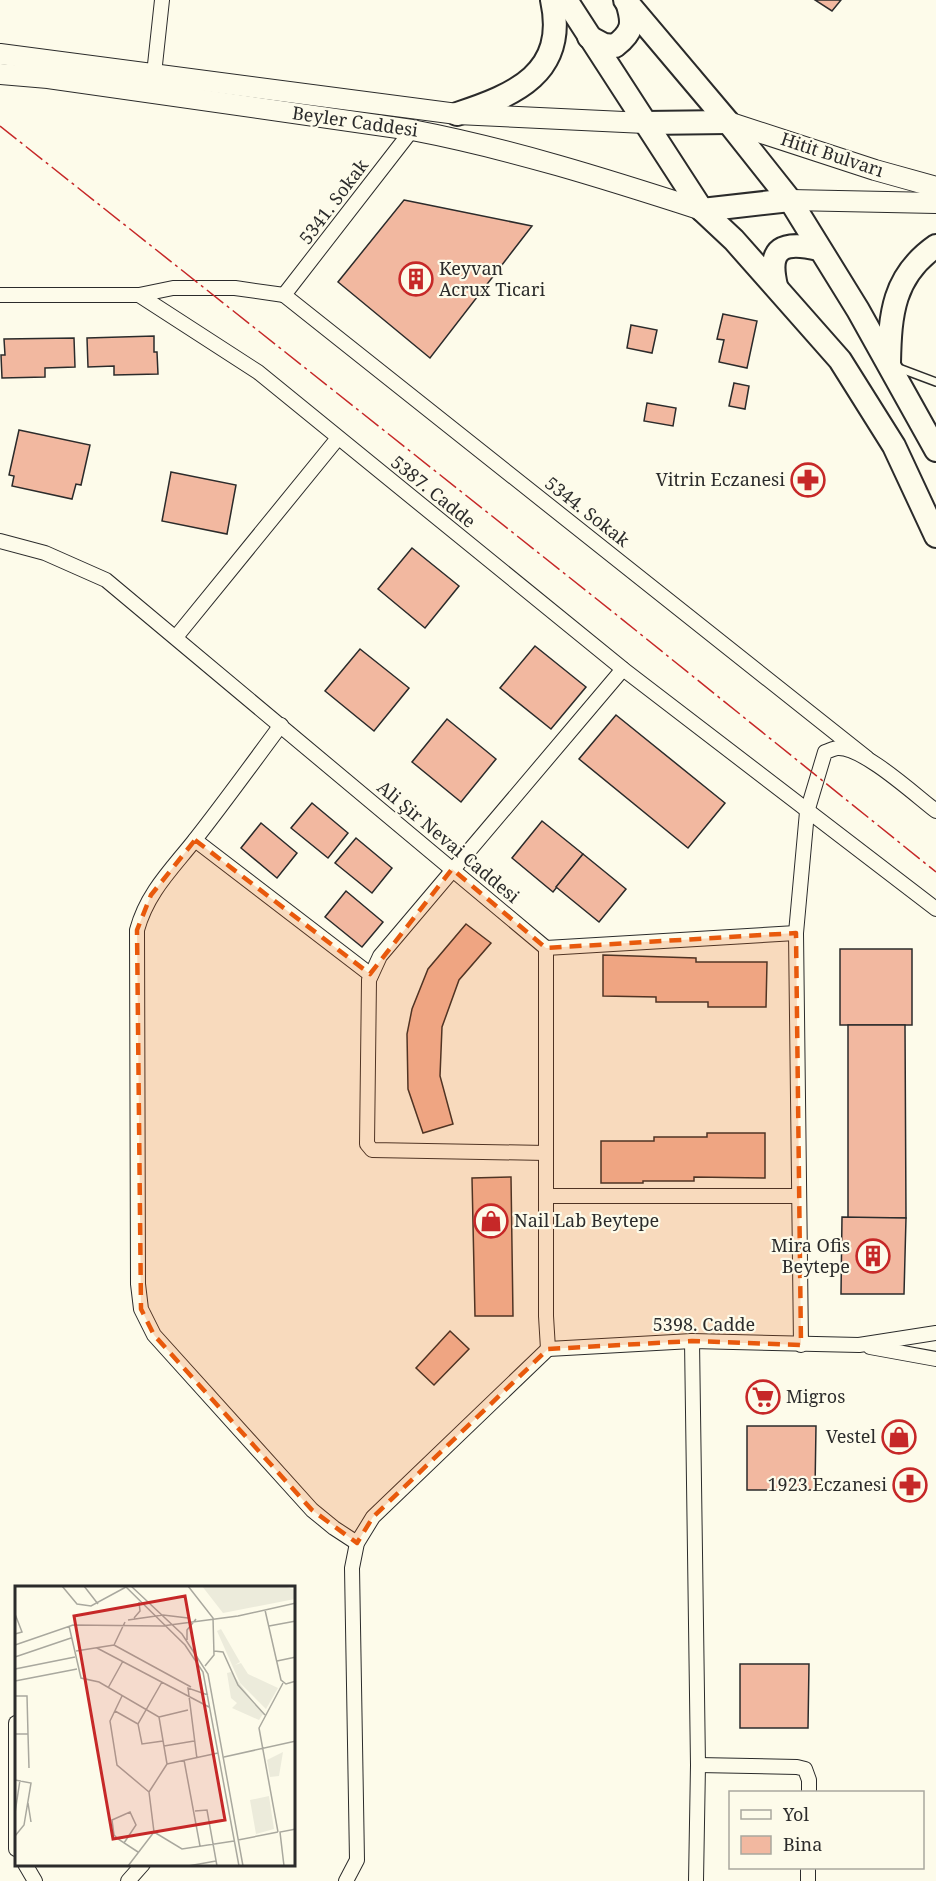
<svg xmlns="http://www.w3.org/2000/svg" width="936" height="1881" viewBox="0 0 936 1881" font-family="'Noto Serif',serif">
	<rect width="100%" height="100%" fill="#fdfbea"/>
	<g fill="#f2b8a0" stroke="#2b2b2b" stroke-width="1.5">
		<path d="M815,0H841L832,11Z"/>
		<path d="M404,200L532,226L430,358L338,282Z"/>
		<path d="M723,314L757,321L747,368L719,362L724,340L717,339Z"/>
		<path d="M631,325L657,330L652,353L627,348Z"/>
		<path d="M154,336V352H157L158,374L114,375V366L88,367L87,338Z"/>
		<path d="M74,338L75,367L45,368V377L2,378L1,355H5L4,339Z"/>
		<path d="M734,383L749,386L745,409L729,406Z"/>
		<path d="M647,403L676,408L673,426L644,421Z"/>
		<path d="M19,430L90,445L81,485L76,484L72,499L12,486L14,476L9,475Z"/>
		<path d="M171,472L236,485L227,534L162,521Z"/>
		<path d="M412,548L459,586L425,628L378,589Z"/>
		<path d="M535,646L586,687L551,729L500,688Z"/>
		<path d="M360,649L409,688L374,731L325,691Z"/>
		<path d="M616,715L725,803L688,848L579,759Z"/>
		<path d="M447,719L496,759L461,802L412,762Z"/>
		<path d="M312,803L348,833L328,858L291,828Z"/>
		<path d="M542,821L583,854L553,892L512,858Z"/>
		<path d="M261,823L297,853L277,878L241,848Z"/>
		<path d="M356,838L392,868L372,893L335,863Z"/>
		<path d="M583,854L626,889L599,922L556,887Z"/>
		<path d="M346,891L383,922L362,947L325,917Z"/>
		<path d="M466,924L491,943L459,980L442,1027L440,1076L453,1124L423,1133L408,1089L407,1034L412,1009L428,969Z"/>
		<rect x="840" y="949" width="72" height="76"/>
		<path d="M603,955L696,958V962H767L766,1007H708V1002H656V997L603,996Z"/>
		<path d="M848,1025H905L906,1218H848Z"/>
		<path d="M707,1133H765V1178L694,1177V1181H643V1183H601V1141H654V1137H707Z"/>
		<path d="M511,1177L513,1316H475L472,1178Z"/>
		<path d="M842,1217L906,1218L904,1294H841Z"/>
		<path d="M450,1331L469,1349L434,1385L416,1368Z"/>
		<path d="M747,1426H816L815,1490H747Z"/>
		<path d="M740,1664H809L808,1728H740Z"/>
	</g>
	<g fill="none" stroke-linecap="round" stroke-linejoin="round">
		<defs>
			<path id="lane" d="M896,367L936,382"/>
			<g id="street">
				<path d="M154,74L162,0"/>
				<path d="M0,295H139L173,288H235L284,295"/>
				<path d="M139,295L258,372L623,669L936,909"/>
				<path d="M284,295L867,758"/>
				<path d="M284,295L412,130"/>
				<path d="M0,541L45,553L106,580L546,948V1316L548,1349"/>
				<path d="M176,637L338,438"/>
				<path d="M281,725C252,764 224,803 194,841C171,870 147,893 137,930L138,1284L141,1309L154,1335L312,1510L334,1528L357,1543"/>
				<path d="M195,840L371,975"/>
				<path d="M546,948L796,933"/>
				<path d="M546,1153L372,1150L367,1144L369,980L380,956L623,669"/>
				<path d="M546,1196H799"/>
				<path d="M692,1341L698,1765L696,1881"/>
				<path d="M801,1345L796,933L807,812L825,752C829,751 834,748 838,748C863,747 915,795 936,811"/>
				<path d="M870,1347L936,1359"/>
				<path d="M548,1349L692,1341L859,1345L936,1333"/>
				<path d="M16,1723V1849"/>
				<path d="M698,1765L797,1767L805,1769L809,1780V1792"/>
				<path d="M25,1864L35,1881"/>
				<path d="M128,1881L143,1864"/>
				<path d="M346,1881L357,1860L352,1568L357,1543L373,1517L548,1349"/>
				<path d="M808,1881V1868"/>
			</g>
			<g id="secondary">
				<path d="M0,54L457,114L645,123"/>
				<path d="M0,74L48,78L412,130C511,149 606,179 702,210"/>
				<path d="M728,122L875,170L936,187"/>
				<path d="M790,200L936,203"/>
			</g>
			<g id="primary">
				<path d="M566,0L702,210L734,240L840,360L894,446L936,536"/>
				<path d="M625,0L728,122L790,200L858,310L936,450"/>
				<path d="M589,37L604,45L615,46C633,32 634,24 627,2"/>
				<path d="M457,114C515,95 568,73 552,0"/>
				<path d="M645,123L728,122"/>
				<path d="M702,210L790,200"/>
				<path d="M776,286C767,247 783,241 819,249"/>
				<path d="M889,363C890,314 893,276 936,246"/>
			</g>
		</defs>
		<use href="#lane" stroke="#2b2b2b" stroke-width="10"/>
		<use href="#street" stroke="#2b2b2b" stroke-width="16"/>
		<use href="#secondary" stroke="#2b2b2b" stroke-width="22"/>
		<use href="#primary" stroke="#2b2b2b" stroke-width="26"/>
		<use href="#lane" stroke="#fdfbea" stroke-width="7"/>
		<use href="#street" stroke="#fdfbea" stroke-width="14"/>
		<use href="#secondary" stroke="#fdfbea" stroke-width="20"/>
		<use href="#primary" stroke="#fdfbea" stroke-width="22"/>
		<path stroke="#c62828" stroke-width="1.5" stroke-dasharray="21 4.5 3 4.5" stroke-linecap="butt" d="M0,126L613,612L936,872"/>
	</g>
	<path fill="#e8590c" fill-opacity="0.2" stroke="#e8590c" stroke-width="4.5" stroke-dasharray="12 8" stroke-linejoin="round" d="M195,840L370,974L452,869L546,948L796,933L801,1345L692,1341L548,1349L373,1517L357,1543L312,1510L154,1335L141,1309L137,930L151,895Z"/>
	<defs>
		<symbol id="building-ring" viewBox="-11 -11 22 22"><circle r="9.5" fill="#fdfbea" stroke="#c62828" stroke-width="1.5"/><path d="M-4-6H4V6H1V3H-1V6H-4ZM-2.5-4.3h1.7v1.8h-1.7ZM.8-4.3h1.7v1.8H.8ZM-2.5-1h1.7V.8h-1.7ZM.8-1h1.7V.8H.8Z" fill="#c62828"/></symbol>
		<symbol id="pharmacy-ring" viewBox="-11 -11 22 22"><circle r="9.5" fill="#fdfbea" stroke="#c62828" stroke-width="1.5"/><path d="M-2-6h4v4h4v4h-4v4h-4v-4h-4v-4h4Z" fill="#c62828"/></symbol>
		<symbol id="shop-ring" viewBox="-11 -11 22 22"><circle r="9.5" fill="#fdfbea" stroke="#c62828" stroke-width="1.5"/><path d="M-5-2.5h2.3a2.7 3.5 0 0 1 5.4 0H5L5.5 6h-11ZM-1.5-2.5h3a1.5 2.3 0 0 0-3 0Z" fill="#c62828"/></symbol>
		<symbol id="supermarket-ring" viewBox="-11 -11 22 22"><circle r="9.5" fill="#fdfbea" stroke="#c62828" stroke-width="1.5"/><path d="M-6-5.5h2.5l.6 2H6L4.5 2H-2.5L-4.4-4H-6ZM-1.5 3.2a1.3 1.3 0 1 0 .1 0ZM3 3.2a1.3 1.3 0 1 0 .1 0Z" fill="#c62828"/></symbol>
	</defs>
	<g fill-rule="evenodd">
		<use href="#building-ring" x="397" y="260" width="38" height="38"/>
		<use href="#pharmacy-ring" x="789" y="461" width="38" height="38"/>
		<use href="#shop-ring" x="472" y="1202" width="38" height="38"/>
		<use href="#building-ring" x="854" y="1237" width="38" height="38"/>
		<use href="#supermarket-ring" x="744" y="1378" width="38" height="38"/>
		<use href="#shop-ring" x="880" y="1418" width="38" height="38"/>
		<use href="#pharmacy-ring" x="891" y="1466" width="38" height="38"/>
	</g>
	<g text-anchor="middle" stroke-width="4.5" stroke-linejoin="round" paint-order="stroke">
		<g font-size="18" fill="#2b2b2b" stroke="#fdfbea">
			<text transform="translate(355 122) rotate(8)" y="6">Beyler Caddesi</text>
			<text transform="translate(832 155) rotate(18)" y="6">Hitit Bulvarı</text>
			<text transform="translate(334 202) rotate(-53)" y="6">5341. Sokak</text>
			<text transform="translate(433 492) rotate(39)" y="6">5387. Cadde</text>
			<text transform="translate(587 512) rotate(38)" y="6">5344. Sokak</text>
			<text transform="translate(448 842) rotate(40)" y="6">Ali Şir Nevai Caddesi</text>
			<text x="704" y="1331">5398. Cadde</text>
		</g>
		<g font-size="18" fill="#2b2b2b" stroke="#fdfbea" text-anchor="end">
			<text x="439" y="275" text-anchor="start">Keyvan<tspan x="439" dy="21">Acrux Ticari</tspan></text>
			<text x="785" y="486">Vitrin Eczanesi</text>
			<text x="514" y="1227" text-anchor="start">Nail Lab Beytepe</text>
			<text x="850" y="1252">Mira Ofis<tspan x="850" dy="21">Beytepe</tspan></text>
			<text x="786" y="1403" text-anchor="start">Migros</text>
			<text x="876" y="1443">Vestel</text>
			<text x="887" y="1491">1923 Eczanesi</text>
		</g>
	</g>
	<g transform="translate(15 1586)">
		<rect width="280" height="280" fill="#fdfbea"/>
		<path d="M187,0H269L280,4V13L208,27ZM206,43L225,76L220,79L226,77L233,88L263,102L251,123L225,97L202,45ZM216,86L248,128L244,134L217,122L222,117L216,112L212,87ZM268,166L264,190L255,191L252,174ZM254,210L259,243L241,248L235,214Z" fill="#ecebdb"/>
		<path fill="none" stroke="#a9a89e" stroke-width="1.5" d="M47,0L62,18L76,20L111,1M69,0L83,18M110,0L170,59L188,86L224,280M116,0L167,48L193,88L228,280M173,0L198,32L199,69L190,80M250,24L266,94L271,98L281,95M0,28L7,46L0,48M119,32L125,25L124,16M113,34L148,29L173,32M54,40L66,92L84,96L144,131L152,178M254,40L281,35M172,54V44L181,33M0,59L58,39L147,40L223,30L281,17M99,59L176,101M99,59L110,36M82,62L194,121M61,65L99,59M199,65L208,66L223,99L250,129M0,71L56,52M262,75L281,71M0,83L60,71M0,95L62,83M147,96L123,138L127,158L148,155M93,102L108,75M0,110H12L13,148H0M107,110L95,135L102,179L134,206M100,125L123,138M144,131L173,124M13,148L14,182M149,160L179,155M209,171L281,155M182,173L173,102L193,109M169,174L185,260M152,178L203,167M0,194L16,197L9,239L0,250M13,217L16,236M180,225L192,224L202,280M0,227L5,194M139,246L167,263L219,255M263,246L244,142L268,97M223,254L263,246M109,257L121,239L115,226L97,234L99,249L103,253L123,266M113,280L139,246L134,206L152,178M173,280L201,275M269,280L265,246L281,243"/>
		<path fill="#c62828" fill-opacity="0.15" stroke="#c62828" stroke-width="3" d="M170,10L210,234L98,253L59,30Z"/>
		<rect width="280" height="280" fill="none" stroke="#2b2b2b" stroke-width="3"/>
	</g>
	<rect x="729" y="1791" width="195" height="78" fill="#fdfbea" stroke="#a9a89e" stroke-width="1.5"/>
	<rect x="741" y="1810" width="30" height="9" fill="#fdfbea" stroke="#a9a89e" stroke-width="1.5"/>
	<text x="783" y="1821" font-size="18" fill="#2b2b2b">Yol</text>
	<rect x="741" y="1836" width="30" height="18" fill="#f2b8a0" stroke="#a9a89e" stroke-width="1.5"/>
	<text x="783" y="1851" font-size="18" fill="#2b2b2b">Bina</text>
</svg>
